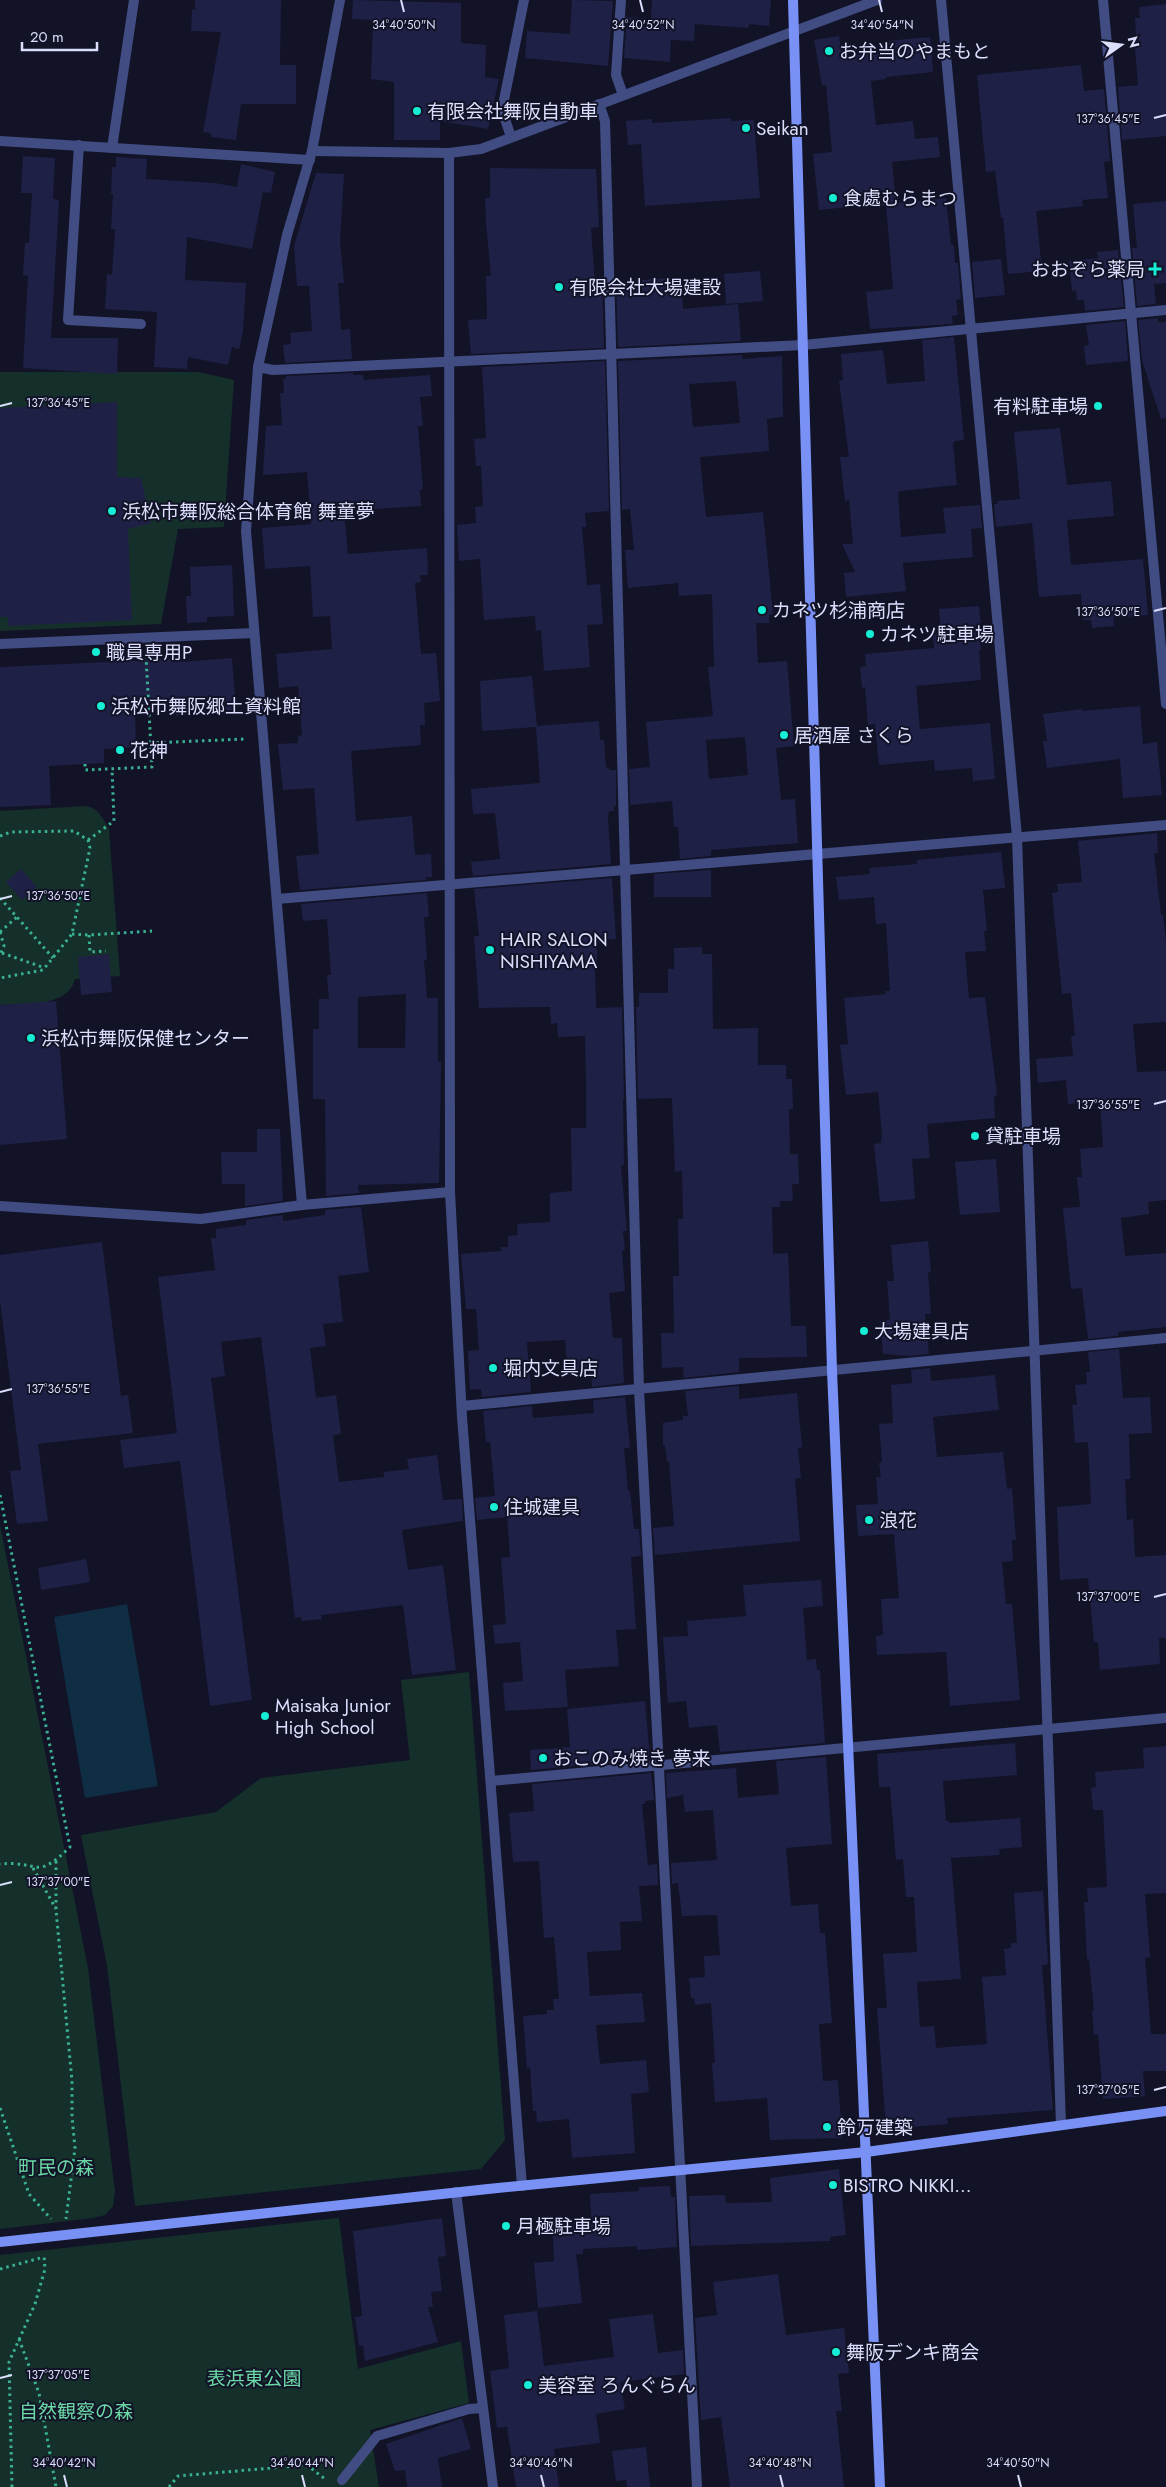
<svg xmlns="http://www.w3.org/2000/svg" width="1166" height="2487" viewBox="0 0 1166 2487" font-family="Jost,'Noto Sans JP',sans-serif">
	<rect width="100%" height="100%" fill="#121327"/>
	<g fill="#15302a">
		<path d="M0,372H199L234,380L224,527L178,529L161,624L0,631Z"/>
		<path d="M86,806C99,808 103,819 109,829L120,976L75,979C68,1008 24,1003 0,1005V811Z"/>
		<path d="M0,1525L88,1968L115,2192L113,2206L105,2215L93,2218L0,2229Z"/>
		<path d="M469,1672L505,2140L481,2169L135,2206L107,1965L81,1835L216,1812L261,1778L410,1760L401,1680Z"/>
		<path d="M339,2218L358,2369L461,2341L469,2403L370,2430L379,2487H0V2255Z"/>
	</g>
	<path fill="#0f2d43" d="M127,1604L158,1786L85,1798L54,1617Z"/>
	<g fill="#1f2046" fill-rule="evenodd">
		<path d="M195,0H281L280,65H296V104H241L236,140L211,137V133L203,132L221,32L191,31L192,9L195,10Z"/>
		<path d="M353,0L461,3V43L486,45L485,77L499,79L488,129L440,121V140H394V82L371,79L373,20L352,19Z"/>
		<path d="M572,0L613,1L608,66L525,58L527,31L570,34Z"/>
		<path d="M652,0H771L769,26L749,24L748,28L695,24L694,41L671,40L670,62L624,58L627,17L651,19Z"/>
		<path d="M1166,4V136L1122,140L1118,87L1138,85L1134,37H1136L1135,18H1140L1139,7Z"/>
		<path d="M839,36L842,56L888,51L887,41L930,37L933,72L886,77V79L871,81L876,125L913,121L915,139L938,137L940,157L892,162L896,203L946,198L951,245H954L955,263H958L961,299L956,300L958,315L952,316L953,324L870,329L866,292L893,289L886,206L868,205L819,210L813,154L832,152L826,85H822L814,40Z"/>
		<path d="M1081,65L1084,91L1104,89L1110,161L1104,162L1108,198L1082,200L1083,206L1036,211L1042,271L1008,274L1003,217L1001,218L995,171L986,172L977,75Z"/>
		<path d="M731,118V121L754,120L760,198L645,206L641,144L628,145L626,121L652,119V123Z"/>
		<path d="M23,156L55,158L53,199L59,200L51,338H118L117,374L23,368L28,276L23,275L25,243H29L32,193H21Z"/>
		<path d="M116,157L147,159L146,179L215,183L237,187L241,164L275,172L271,193L263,192L252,249L187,237L185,280L246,283L243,332L239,349L232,347L228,365L188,357L187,369L154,367L157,312L105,309L107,274L112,275L115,229H111L113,194H111L112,167H116Z"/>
		<path d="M490,168L596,169L599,227L591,228L595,284L602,283L604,348L471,354L468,320L487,319L486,276H491L486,223L485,198H490Z"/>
		<path d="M316,173L344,174L340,241L344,283H338L341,330L350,329L352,359L285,363L283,345L291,344L290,333L312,331L309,286H297L294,246Z"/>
		<path d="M1166,201V283L1154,284L1156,304L1137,306L1132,248H1137L1133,204Z"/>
		<path d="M1118,250L1124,307L1085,311L1084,300H1077L1076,290L1072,291L1069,261L1098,258L1097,252Z"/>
		<path d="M1001,259L1005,295L975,298L972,262Z"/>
		<path d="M760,271L763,301L726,304L724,274Z"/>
		<path d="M681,277L683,309L738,304L741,341L618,347L616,282Z"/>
		<path d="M1158,318V322H1166V418L1161,419L1142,360L1138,320Z"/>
		<path d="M1125,321L1128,361L1086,365L1084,346L1089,345L1086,325Z"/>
		<path d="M954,337L964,440L955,441L953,444L957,485L900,491L898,493L901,537L946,533L943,508L980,505L982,528L971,529L973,557L903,563L906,591L846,597L844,573L855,572L842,544H853L849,500L845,501L840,457H849L839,381L843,380L841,354L883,350L887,384L925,381L922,340Z"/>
		<path d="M742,355V359L782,356L783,417L767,419L769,451L700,457L706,517L763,512L773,614L769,615V623H756L758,663L787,661L794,746L776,748L781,800L795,799L798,843L711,850V856L680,859L678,827H674L672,801L630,805L629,769L650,767L646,722L713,716L708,667H714L712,594L679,596L678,583L628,588L625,550H634L630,509L622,510L618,361ZM736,381L740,423L693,427L689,384ZM745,737L748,775L709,779L706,740Z"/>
		<path d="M605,361L609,511L585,513L586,527H582L587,585L600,584L603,624L587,625L590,667L544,671L541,630L536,631L535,616L484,620L480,559L459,561L457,525L476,523L475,507L483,506L481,466H476L474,439L486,438L482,367Z"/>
		<path d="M353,373V375H363L364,380L430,375L432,396L420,397L423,426H418L423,489L420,490L421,506L344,511L348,554L427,548L428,575H420L421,582L415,583L418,621L421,654L436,653L440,701L424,703L425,725H420L421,745L351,751L356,821L412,816L415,855L431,854L432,877H426V880L300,890L296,856L319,854L314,788L283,790L278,744L298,743V736L302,735L298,686L279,688L276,654L332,649L330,616L313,617L310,566L265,569L262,528L311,524L307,472L263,475L266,426L282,425L280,393H284L283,379H286V376Z"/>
		<path d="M117,402V477L141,478L151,523L128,529L132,620L8,626V617H0V408Z"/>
		<path d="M1060,428L1067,485L1111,481L1114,516L1067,520L1071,565L1143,559L1148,615L1113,618L1114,626L1092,628L1091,620H1083L1081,594L1039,597L1032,523L996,527L994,504H998L997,501L1020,499L1014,432Z"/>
		<path d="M232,565L234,616L207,617V622L187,623L186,596H191L190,567Z"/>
		<path d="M979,606L982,636H980L981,650H979L981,680L916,686L920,729L990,723L995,779L973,781L972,768L935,771L934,760L879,765L875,724L868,725L865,687L862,688L860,667L866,666L865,654L934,648L933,635L941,634L939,609Z"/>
		<path d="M232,658L236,711L176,716L175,713H135L136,747L104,749V763L49,766L51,805L0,807V667L151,660L181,659V662Z"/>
		<path d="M532,676L537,726L599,721L600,740H604L606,768L609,767V770H616V806H614V811H609L608,819L611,864L473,876L471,862L500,859L495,813L473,814L471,789L540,783L536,727L482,731L480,681Z"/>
		<path d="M1140,706L1143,744L1157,742L1162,795L1123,798L1120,759L1047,768L1043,741H1047L1043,714L1082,709V711Z"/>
		<path d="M1157,833L1158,853H1154L1161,915H1163L1166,943V1022L1133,1024L1137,1072L1166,1071V1200L1148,1202L1149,1214L1121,1218L1125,1256L1166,1253V1327L1118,1332V1336L1088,1339L1082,1288L1071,1289L1063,1208L1080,1207L1077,1177H1082L1080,1149L1103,1147L1100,1101L1068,1104L1066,1080L1038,1083L1036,1059L1073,1056L1071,1036H1075L1071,993L1062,994L1052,893L1058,892L1057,884L1082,882L1078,841Z"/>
		<path d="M1001,852L1005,888L983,890L987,931H984L986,951L965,952L969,998L985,997L997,1095L994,1096L995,1118L927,1124L930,1158L912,1159L915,1199L880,1202L874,1144L881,1143L882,1133L878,1092L846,1095L840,1045L848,1044L844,998L886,994L885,991H890L886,923L876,924L874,897L839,900L836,877L870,874L869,868L917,864V860Z"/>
		<path d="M21,869L37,887L22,900L6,882Z"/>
		<path d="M711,870V897H654V874Z"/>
		<path d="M612,878L616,939H600V943H597V964H595L596,1008L622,1007L624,1100H623L624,1165L621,1166L627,1231H623L625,1250L622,1251L625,1291L609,1293L613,1338H622L624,1383L592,1387L591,1375L568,1376L565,1340L527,1342L531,1392L482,1397L481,1389L470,1390L468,1351L479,1350L476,1309H466L461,1254L501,1251V1247H508V1236L518,1235L517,1224L550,1222V1193L572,1191L571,1128H586V1084L585,1036L558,1037L557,1023L551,1024L550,1007L479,1008L474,936H479L474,889Z"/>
		<path d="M427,893L429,917H424L427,960H424L427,998H438V1062H441L439,1183L358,1185L359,1193L326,1196L325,1099H313V1029H319V999H329L327,975H331L327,919L303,921L301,904ZM406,994L405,1048H358V997Z"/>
		<path d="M702,947V954H712L713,1029L758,1028V1065H786V1079H792L793,1109H789L790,1154H798L799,1184H792L793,1201H780V1207H772L773,1254L788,1253L791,1326H806L807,1357L739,1358V1372L684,1378L683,1367L662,1368L661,1333H674L673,1276H679L678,1219H683L682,1171L675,1172L672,1098L638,1099L636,1007H639V993H668V969H674V948Z"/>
		<path d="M109,954L112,992L81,995L78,957Z"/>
		<path d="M56,1001L67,1139L0,1145V1005Z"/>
		<path d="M257,1129H280L283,1201L245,1206V1184H222L221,1152H257Z"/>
		<path d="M996,1159L1000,1212L960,1215L955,1162Z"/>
		<path d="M361,1207L369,1272L338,1276L343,1322L323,1324L326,1346L310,1348L316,1398L336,1395L341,1434L333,1435L339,1482L384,1477V1472L409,1469L407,1459L437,1455L443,1500L462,1499L463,1521L402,1530L408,1570L443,1565L456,1670L412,1675L403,1605L321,1615L322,1619L302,1621L301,1617L295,1618L261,1337L221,1342L225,1376L211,1378L252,1700L210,1706L180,1461L124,1468L120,1440L177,1433L158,1277L215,1270L211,1238H216V1229L246,1225V1220L283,1215V1221L325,1215V1210Z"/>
		<path d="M928,1241L931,1272H928L931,1314H925L929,1354L911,1356L883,1354L880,1321L890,1320L887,1281H894L891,1245Z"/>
		<path d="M102,1242L121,1396L128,1395L133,1433L38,1444L48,1521L17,1524L10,1471L21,1470L0,1300V1255Z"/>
		<path d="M1119,1349L1123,1398L1150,1397L1152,1433L1129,1434L1130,1479H1125L1127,1520L1133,1519L1135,1557L1166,1555V1638H1159L1160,1664L1100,1670L1098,1642H1094L1088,1578L1060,1580L1057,1507L1091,1504L1088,1442L1075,1443L1072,1405H1077L1075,1385L1087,1384L1086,1372H1090L1088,1352Z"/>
		<path d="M930,1368L931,1381L995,1375L999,1410L933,1417L937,1457L1003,1452L1007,1489L1012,1488L1016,1540H1012L1013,1561L1002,1562L1006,1604H1012L1020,1700L950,1706L946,1652L877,1655L876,1636L883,1635L881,1599L899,1598L894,1534L858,1536L856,1505L878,1504L876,1477H881L879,1463L882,1462L879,1424L893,1423L891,1385L912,1383L911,1370Z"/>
		<path d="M739,1386V1399L797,1393L802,1447L798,1448L801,1478L795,1479L800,1541L655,1555L653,1528L674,1526L669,1462H667L665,1445L663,1446V1423L683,1420V1416H688L685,1391Z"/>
		<path d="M625,1397L630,1448H624L628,1491H630L634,1529H639L641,1556L631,1557L636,1629L616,1630L619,1666L565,1670L568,1707L505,1711L503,1683L523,1681L520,1642L495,1644L493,1625L506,1624L501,1558L510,1557L507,1517L477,1520L475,1498L495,1496L490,1442H486L483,1411L532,1406L533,1418L594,1413L593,1400Z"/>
		<path d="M86,1559L90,1582L41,1590L38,1568Z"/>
		<path d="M821,1580L823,1606L803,1608L807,1660L816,1659L817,1670H820L825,1743L720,1752L717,1725L689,1728L686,1701L668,1703L663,1637L688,1636L687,1621L746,1616L743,1585Z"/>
		<path d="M645,1701L650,1759L531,1770L530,1750L570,1747L567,1709Z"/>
		<path d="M1015,1743L1017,1775L943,1781L946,1821H949V1823L1020,1818L1022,1847L999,1849L1000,1855L951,1858L961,1979L917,1982L920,2027L934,2026L936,2048L987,2044L982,1977L1006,1975L1004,1949L1011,1948V1943H1017L1014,1893L1043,1891L1048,1962L1047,1965H1042L1053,2110L947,2118L948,2124L886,2129L877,2008H887L883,1954L917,1952L914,1897H906L903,1859L896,1860L890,1787H879L877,1754Z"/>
		<path d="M1166,1746V1893L1145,1894L1150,1957L1145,1958L1151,2034H1166V2071H1143L1145,2096L1103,2099L1098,2034L1094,2035L1092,2011H1094L1089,1959H1087L1084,1902H1088L1087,1888L1107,1887L1103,1810H1093L1091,1788L1096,1787L1095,1772L1144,1768L1143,1748Z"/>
		<path d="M826,1757L832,1844L786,1848L791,1906L818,1904L820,1933H825L832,2023L819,2024L823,2081L838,2080L842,2138L770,2140L767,2098L715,2102L712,2063H715L711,2003L695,2005L694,1998H691L689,1978L705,1977L704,1956L720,1955L717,1915L682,1916L678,1883L672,1884L671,1863L717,1860L713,1810L685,1812L683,1795L667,1798L666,1773L736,1768L738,1798L779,1794L776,1761Z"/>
		<path d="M651,1773L654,1800L645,1801V1804H642L648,1865L657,1864L658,1885L639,1886L642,1921L620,1922L621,1950L587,1952L590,1996L642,1993L645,2022L596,2025L600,2064L646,2060L649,2092L631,2094L635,2153L572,2158L569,2119L537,2122L536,2111H533L530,2067L527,2068L523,2016L547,2014V2010H554L553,1999H559L554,1937L544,1938L539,1861L513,1862L509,1813L534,1811L532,1784Z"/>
		<path d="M839,2169L846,2235L830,2237V2241L691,2246L689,2196L725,2195L726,2203L772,2202L770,2178Z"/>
		<path d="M670,2186L671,2197H675L677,2247L637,2250V2246L583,2249V2254H576L582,2303L538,2308L534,2263L554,2261L552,2219L591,2217L590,2194L639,2191V2187Z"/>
		<path d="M442,2218L446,2256L438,2257L442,2291L431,2292L433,2307H428L438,2342L365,2361L363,2346H359L355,2317L362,2316L353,2231Z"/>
		<path d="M778,2274L786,2335L844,2328L849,2373L838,2374L842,2411H836L844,2487H730L721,2417L701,2420L695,2318L717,2315L713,2282Z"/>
		<path d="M537,2311L544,2366L614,2357L609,2319L653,2314L658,2353L683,2350L684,2374L620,2382L625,2409L596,2414L600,2443L554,2449L559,2487H516L507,2427L497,2428L490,2371L509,2368L504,2315Z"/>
		<path d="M462,2418L471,2449L438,2458L442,2487H407L405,2470L395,2471L386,2444Z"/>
		<path d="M646,2447L650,2487H627L626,2480L616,2481L612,2451Z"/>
	</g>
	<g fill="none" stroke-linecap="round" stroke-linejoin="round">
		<g stroke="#3ab191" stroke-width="3" stroke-dasharray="2.5 4" stroke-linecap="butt">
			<path d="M148,510L221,506"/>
			<path d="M150,743L245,739"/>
			<path d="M85,764V770L152,767L146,656"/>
			<path d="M0,836L11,832L74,831L88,840L90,848L72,934L43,970L0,978"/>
			<path d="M88,840L114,821L112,769"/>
			<path d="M0,898L53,958"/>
			<path d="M0,932L4,946L0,955"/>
			<path d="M0,932L17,917"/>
			<path d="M72,934L89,935L152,931"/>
			<path d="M89,935L90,952L106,951"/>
			<path d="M2,953L45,968"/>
			<path d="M0,1495L70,1847C34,1882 40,1860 0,1864"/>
			<path d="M56,1861V1910L72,2081V2117L75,2148L66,2219"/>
			<path d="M33,1868L56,1909"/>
			<path d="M0,2108L29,2194L51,2219"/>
			<path d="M0,2269L44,2257"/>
			<path d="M19,2339L39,2393L56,2487"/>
			<path d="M12,2487L9,2362L35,2304L45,2269L44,2255"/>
			<path d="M169,2487L178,2476L307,2465L325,2479"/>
		</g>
		<path stroke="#414c82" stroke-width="10" d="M342,2480L377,2436L469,2409L483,2408"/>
		<g stroke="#414c82" stroke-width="10">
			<path d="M621,0L616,75L623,95"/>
			<path d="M941,0L1017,837L1061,2125"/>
			<path d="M1103,0L1166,704"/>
			<path d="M599,104L605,121L639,1390L697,2487"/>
			<path d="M511,137L502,110L524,0"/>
			<path d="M0,141L310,160"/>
			<path d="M79,145L68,320L141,324"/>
			<path d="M112,148L134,0"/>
			<path d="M312,151L449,153L481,149L877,0"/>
			<path d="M449,153L450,1192L462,1417L522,2186"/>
			<path d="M258,367L273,370L803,345L1166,310"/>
			<path d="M0,644L254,633"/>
			<path d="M277,899L1166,825"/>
			<path d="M302,1205L246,531L258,367L287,235L312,151L340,0"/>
			<path d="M0,1206L201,1219L302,1205L450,1192"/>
			<path d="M462,1406L1166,1338"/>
			<path d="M491,1781L1166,1718"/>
			<path d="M456,2192L493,2487"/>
		</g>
		<g stroke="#7990f5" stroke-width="10">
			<path d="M793,0L832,1371L880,2487"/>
			<path d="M0,2242L488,2189L866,2152L1166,2111"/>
		</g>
	</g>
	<path fill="none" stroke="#dbdefc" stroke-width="2" d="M401,0L404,12M640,0L643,12M879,0L882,12M1154,118L1166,115M0,406L12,403M1154,611L1166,608M0,899L12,896M1154,1104L1166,1101M0,1392L12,1389M1154,1597L1166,1594M0,1885L12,1882M1154,2090L1166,2087M0,2378L12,2375M64,2475L67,2487M302,2475L305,2487M541,2475L544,2487M780,2475L783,2487M1018,2475L1021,2487"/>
	<g fill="#16edd5" stroke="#121327" stroke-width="2">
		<circle cx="829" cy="51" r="5"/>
		<circle cx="417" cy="111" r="5"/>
		<circle cx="746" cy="128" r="5"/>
		<circle cx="833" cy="198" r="5"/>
		<path d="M1152.5 261.5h5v5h5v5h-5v5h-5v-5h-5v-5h5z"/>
		<circle cx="559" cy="287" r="5"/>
		<circle cx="1098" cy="406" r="5"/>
		<circle cx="112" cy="511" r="5"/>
		<circle cx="762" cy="610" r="5"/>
		<circle cx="870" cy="634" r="5"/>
		<circle cx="96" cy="652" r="5"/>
		<circle cx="101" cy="706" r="5"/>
		<circle cx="784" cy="735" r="5"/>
		<circle cx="120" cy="750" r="5"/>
		<circle cx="490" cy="950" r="5"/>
		<circle cx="31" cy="1038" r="5"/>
		<circle cx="975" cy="1136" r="5"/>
		<circle cx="864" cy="1331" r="5"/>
		<circle cx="493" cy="1368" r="5"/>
		<circle cx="494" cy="1507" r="5"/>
		<circle cx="869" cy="1520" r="5"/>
		<circle cx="265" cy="1716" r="5"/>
		<circle cx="543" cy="1758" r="5"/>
		<circle cx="827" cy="2127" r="5"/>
		<circle cx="833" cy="2185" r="5"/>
		<circle cx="506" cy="2226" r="5"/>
		<circle cx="836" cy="2352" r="5"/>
		<circle cx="528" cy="2385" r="5"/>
	</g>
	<g text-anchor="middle" stroke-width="4" stroke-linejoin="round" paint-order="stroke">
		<g font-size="19" fill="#dbdefc" stroke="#121327" text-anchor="start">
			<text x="839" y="58">お弁当のやまもと</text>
			<text x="427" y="118">有限会社舞阪自動車</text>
			<text x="756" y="135">Seikan</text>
			<text x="843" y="205">食處むらまつ</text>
			<text x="1145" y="276" text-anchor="end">おおぞら薬局</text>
			<text x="569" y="294">有限会社大場建設</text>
			<text x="1088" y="413" text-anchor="end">有料駐車場</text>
			<text x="122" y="518">浜松市舞阪総合体育館 舞童夢</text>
			<text x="772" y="617">カネツ杉浦商店</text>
			<text x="880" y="641">カネツ駐車場</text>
			<text x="106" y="659">職員専用P</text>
			<text x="111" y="713">浜松市舞阪郷土資料館</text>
			<text x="794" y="742">居酒屋 さくら</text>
			<text x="130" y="757">花神</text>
			<text x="500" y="946">HAIR SALON<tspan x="500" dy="22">NISHIYAMA</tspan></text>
			<text x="41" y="1045">浜松市舞阪保健センター</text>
			<text x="985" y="1143">貸駐車場</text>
			<text x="874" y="1338">大場建具店</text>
			<text x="503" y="1375">堀内文具店</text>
			<text x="504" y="1514">住城建具</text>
			<text x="879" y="1527">浪花</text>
			<text x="275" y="1712">Maisaka Junior<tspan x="275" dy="22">High School</tspan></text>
			<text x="553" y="1765">おこのみ焼き 夢来</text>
			<text x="837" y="2134">鈴万建築</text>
			<text x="843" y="2192">BISTRO NIKKI...</text>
			<text x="516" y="2233">月極駐車場</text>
			<text x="846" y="2359">舞阪デンキ商会</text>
			<text x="538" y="2392">美容室 ろんぐらん</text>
		</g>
		<g font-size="19" fill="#6bd8a6" stroke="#121327">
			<text x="56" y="2174">町民の森</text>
			<text x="254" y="2385">表浜東公園</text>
			<text x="76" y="2418">自然観察の森</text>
		</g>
	</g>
	<g font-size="12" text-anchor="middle" fill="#dbdefc" stroke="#121327" stroke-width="4" stroke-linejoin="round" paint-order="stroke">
		<text x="404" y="29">34°40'50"N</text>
		<text x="643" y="29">34°40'52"N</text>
		<text x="882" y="29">34°40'54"N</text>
		<text x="1108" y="123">137°36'45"E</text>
		<text x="58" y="407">137°36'45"E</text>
		<text x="1108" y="616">137°36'50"E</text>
		<text x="58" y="900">137°36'50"E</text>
		<text x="1108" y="1109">137°36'55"E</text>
		<text x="58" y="1393">137°36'55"E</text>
		<text x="1108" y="1601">137°37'00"E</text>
		<text x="58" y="1886">137°37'00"E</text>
		<text x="1108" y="2094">137°37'05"E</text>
		<text x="58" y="2379">137°37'05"E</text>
		<text x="64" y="2467">34°40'42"N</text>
		<text x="302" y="2467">34°40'44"N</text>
		<text x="541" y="2467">34°40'46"N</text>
		<text x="780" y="2467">34°40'48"N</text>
		<text x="1018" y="2467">34°40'50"N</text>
	</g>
	<g transform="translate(1121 45) rotate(76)" stroke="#121327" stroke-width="4" paint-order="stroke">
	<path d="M0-4L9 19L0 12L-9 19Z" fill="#dbdefc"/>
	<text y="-8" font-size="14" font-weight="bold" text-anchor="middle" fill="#dbdefc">N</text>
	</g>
	<path d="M22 42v8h75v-8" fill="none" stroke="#dbdefc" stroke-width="2.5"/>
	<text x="30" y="42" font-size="15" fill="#dbdefc" stroke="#121327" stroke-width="4" paint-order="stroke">20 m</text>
</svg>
